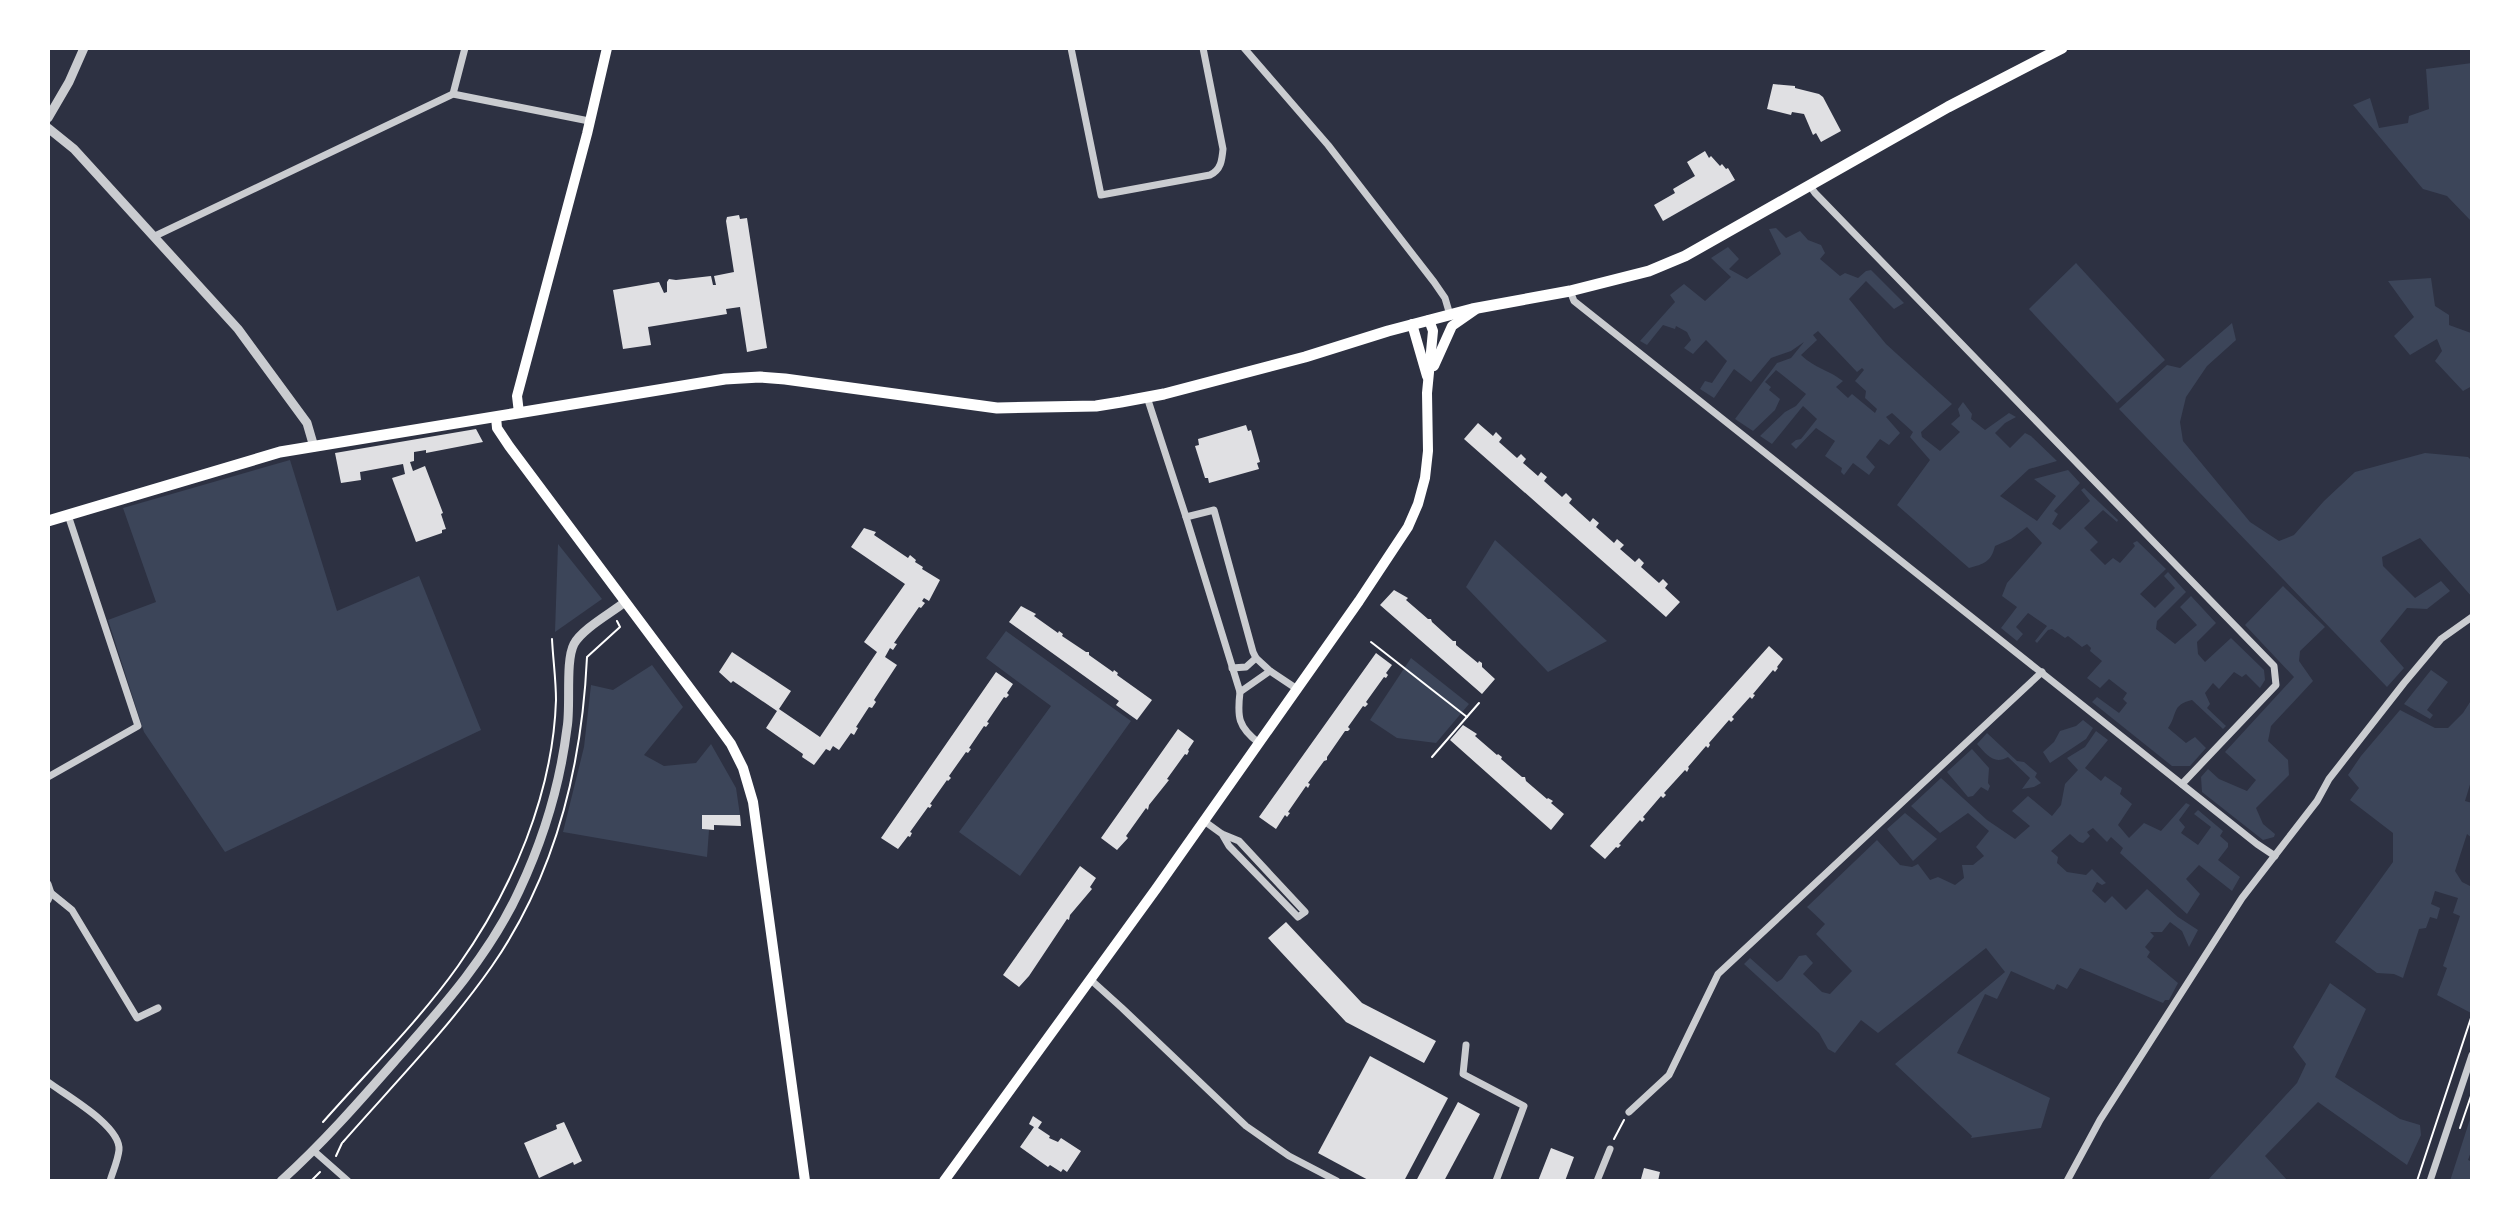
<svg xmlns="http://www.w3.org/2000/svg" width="2520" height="1229" viewBox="0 0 2520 1229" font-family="Barlow,sans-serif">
	<rect width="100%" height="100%" fill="#2d3142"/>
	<g fill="#3c4559" fill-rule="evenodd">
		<path d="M2472,63V222L2447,196L2423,189L2353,105L2370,98L2379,128L2408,123L2409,116L2429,109L2426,69Z"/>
		<path d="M1776,228L1786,238L1800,231L1808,240L1821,245L1825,253L1820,259L1840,276L1845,273L1858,278L1866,271L1871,270L1904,303L1894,309L1866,281L1849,299L1886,344L1952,404L1921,432L1922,437L1940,451L1960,432L1951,424L1960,416L1958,409L1963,402L1972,414L1971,419L1985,430L2009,413L2016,417L2005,423L1995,433L2010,448L2025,433L2031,436L2057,461L2029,469L2000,496L2037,521L2056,496L2034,479L2068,470L2080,483L2054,511L2058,514L2052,524L2060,530L2090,501L2081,490L2084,488L2118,520L2117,522L2103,510L2084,528L2098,542L2090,550L2105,565L2113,558L2120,563L2135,546L2133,543L2137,541L2166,569L2140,594L2155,608L2175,588L2164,576L2168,572L2186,592L2157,621L2156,629L2175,644L2197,625L2180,607L2191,596L2216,623L2197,642L2198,654L2205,662L2231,638L2264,670L2265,680L2260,688L2246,674L2242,677L2234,672L2219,689L2213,683L2205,693L2210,704L2207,708L2226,726L2223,729L2192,700C2171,705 2178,714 2168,728L2186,743L2195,737L2206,748L2190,766H2172L2092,702L2097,697L2119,713L2127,703L2123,699L2127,693L2109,679L2100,688L2087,678L2102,661L2090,651L2091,648L2087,644L2082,647L2068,636L2065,638L2052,629L2048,630L2037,643L2035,641L2047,626L2028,613L2016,627L2023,634L2017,641L2001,628L2017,607L2002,596L2007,583L2042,543L2027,527L2011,539L1995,546C1991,562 1984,564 1969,568L1897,505L1930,460L1910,437L1913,432L1892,413L1886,417L1900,433L1889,445L1880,439L1866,457L1875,467L1869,475L1853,463L1844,475L1841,472L1842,468L1825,456L1835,441L1816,428L1796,449L1791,444L1796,440L1801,439L1817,419L1803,406L1772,444L1760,436L1785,412L1796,406L1806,394L1776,370L1765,382L1771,387L1769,390L1780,399L1775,410L1753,431L1735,419L1777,363L1791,358L1804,342L1791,351L1771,358L1751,382L1734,369L1714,398L1700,389L1705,381L1712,383L1727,361L1706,340L1693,354L1684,348L1691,340L1687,332L1676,326L1675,329L1663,325L1647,345L1640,341L1675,302L1670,295L1684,284L1705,301L1731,277L1711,258L1728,247L1739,259L1729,269L1747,279L1781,254L1769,229ZM1818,331L1857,372L1862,368L1864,370L1855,381L1866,391L1865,398L1877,409L1875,413L1852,394L1848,398L1836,387L1843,381C1827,369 1816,369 1801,355L1817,340L1813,335Z"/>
		<path d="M2076,263L2165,360L2117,403L2029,309Z"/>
		<path d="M2431,278L2435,306L2449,315V325L2471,333L2472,317V386L2463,391L2435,361L2442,351L2437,339L2410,355L2394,336L2414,317L2388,281Z"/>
		<path d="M2232,323L2236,340L2207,366L2186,397L2180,422L2183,441L2250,522L2279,541L2294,535L2324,501L2355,472L2425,453L2468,457L2472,461V597L2420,538L2382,557L2383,566L2415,598L2441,581L2450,591L2427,609L2407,608L2380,641L2404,668L2387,687L2119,409L2167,365L2180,368Z"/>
		<path d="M290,460L337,611L419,576L481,730L225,852L144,732L108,620L156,602L123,508Z"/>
		<path d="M1495,540L1607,641L1548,672L1466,587Z"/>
		<path d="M558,544L602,599L555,632Z"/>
		<path d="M2283,586L2325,627L2300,651L2299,661L2313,681L2271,726L2268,741L2288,760L2289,775L2256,808L2263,824L2275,834L2274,837L2263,840L2202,792L2201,777L2208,769L2219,779L2247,791L2256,780L2225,752L2294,677L2245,625Z"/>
		<path d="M1006,631L1131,721L1020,876L959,832L1051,706L986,658Z"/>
		<path d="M1411,658L1469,704L1436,743L1397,738L1370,720Z"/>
		<path d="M652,665L683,707L644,755L664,766L696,763L711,744L736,788L740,815H702V829L709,830L707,857L563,832L584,747L591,685L613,690Z"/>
		<path d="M2431,670L2448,682L2427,710L2433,715L2430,719L2404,704Z"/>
		<path d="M2472,699V778L2465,801L2472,803V838L2467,834L2455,871L2462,882L2472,887L2471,1013L2437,995L2447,968L2443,966L2460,916L2453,913L2458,898L2435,891L2431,904L2440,908L2437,919L2430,917L2426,928L2419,929L2403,978L2394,974L2377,973L2335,942L2393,862V833L2350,800L2359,788L2348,775L2361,756L2400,710L2435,728H2448L2463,713Z"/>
		<path d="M2083,720L2093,728L2086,739L2050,763L2043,752L2054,742L2060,731L2076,726Z"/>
		<path d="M2096,731L2108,740L2085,768L2101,781L2105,776L2122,788L2120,794L2132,804L2118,825L2129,838L2144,823L2161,831L2186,803L2190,805L2179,820L2185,827L2181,833L2198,845L2211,827L2194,814L2198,810L2223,831L2220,836L2228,843V847L2218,860L2240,877L2232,891L2199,865L2186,879L2200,894L2187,914L2120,853L2123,848L2111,837L2107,842L2093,828L2087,832L2090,836L2083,843L2079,842L2070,834L2051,851L2058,857L2057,863L2067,872L2086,875L2092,869L2106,883L2102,885L2097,882L2092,891L2105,903L2112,896L2126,910L2147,889L2178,917L2198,930L2189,947L2182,931L2170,922L2162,932H2150L2154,936L2145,947L2150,952L2147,957L2178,983L2169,1000H2165L2163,1003L2080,968L2067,989L2057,984L2054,990L2011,971L1997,999L1985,994L1957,1053L2050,1098L2041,1128L1971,1138L1972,1136L1895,1064L2005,972L1986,948L1878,1033L1861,1020L1835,1053L1828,1049L1819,1033L1744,964L1750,958L1777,982L1782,979L1799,956L1806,955L1813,963L1803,974L1822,992L1830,994L1852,971L1816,934L1825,924L1807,907L1877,840L1900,865L1912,867L1918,864L1930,880L1938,877L1955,885L1964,878L1962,865H1973L1984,856L1976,847L1989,831L1968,813L1940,833L1911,806L1941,778L1987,820L2015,839L2030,826L2012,811L2028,796L2052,816L2061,805L2065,784L2078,770L2067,758L2085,747Z"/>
		<path d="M1987,733L2017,761L2024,762L2037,773L2035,777L2041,783L2034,787L2022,789L2030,778L2008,757C1994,765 1987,755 1977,744Z"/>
		<path d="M1972,749L1989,768L1988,783L1990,786L1988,791L1981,787L1973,796L1968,797L1947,772Z"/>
		<path d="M1905,813L1937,839L1913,861L1887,829Z"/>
		<path d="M2330,983L2366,1009L2335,1077L2400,1119L2420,1125L2421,1135L2407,1165L2318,1102L2265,1156L2288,1181H2207L2297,1083L2306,1064L2293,1047Z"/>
		<path d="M2472,1113V1149L2468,1160L2472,1162V1181H2450Z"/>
	</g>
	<g fill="#e0e0e3">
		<path d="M1773,84L1795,86V88L1819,94L1823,97L1841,131L1821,142L1816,133L1813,135L1804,114L1792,112L1791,115L1767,109Z"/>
		<path d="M1705,151L1709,158L1711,156L1720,166L1722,164L1726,169L1728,168L1735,180L1663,221L1654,205L1675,193L1673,189L1695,176L1687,162Z"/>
		<path d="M739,215L740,219L747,218L767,348L747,352L740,307L726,309L727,314L648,327L651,345L623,349L613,290L659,282L664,293L667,292V282L669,279L676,280L711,276L713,285H716L714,276L734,272L726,221L727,217Z"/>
		<path d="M1478,423L1493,436L1496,432L1502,438L1499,442L1517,458L1521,454L1526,459L1523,463L1538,476L1541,472L1547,477L1544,481L1562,497L1566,493L1572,499L1569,503L1590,522L1593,518L1599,523L1596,527L1614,543L1617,539L1624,545L1620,549L1635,562L1639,558L1644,563L1641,567L1659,583L1663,579L1668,584L1665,588L1680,602L1666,617L1464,439Z"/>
		<path d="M1246,425L1248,431L1251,430L1260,462L1257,463L1259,469L1209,483L1208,478H1205L1195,446L1199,445L1198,439Z"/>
		<path d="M476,429L483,442L426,453V450L414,452V461L410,462L413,471L425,466L443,513L441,514L446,529L442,530V533L416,542L392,478L405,474L403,464L360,472L361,480L341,483L335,453Z"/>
		<path d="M864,528L876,532L874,535L908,558L910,555L916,560L915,562L923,567L922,569L940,580L929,601L924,598L922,601L925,603L921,608L919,607L894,643L897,644L893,650L890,648L885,657L897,665L874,700L876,702L872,708L869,707L856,727L858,728L854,735L851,733L839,750L833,746L830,751L826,749L814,765L802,757L803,754L766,728L777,711L733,681L731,683L719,672L732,652L791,691L779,709L820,737L877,652L864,642L905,584L851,547Z"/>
		<path d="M1394,590L1408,598L1406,600L1428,619H1431L1432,622L1453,641H1456V645L1478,663L1479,661L1482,663V667L1495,679L1482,694L1380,605Z"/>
		<path d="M1021,606L1036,614L1034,616L1058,633L1059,631L1063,634L1062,636L1086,652H1089V655L1113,672L1114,670L1118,673L1117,675L1152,700L1137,720L1116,705L1119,701L1009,622Z"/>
		<path d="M1769,646L1783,659L1777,667L1778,668L1775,672L1773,670L1753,694L1755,695L1752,699L1750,697L1732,717L1734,719L1731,722L1729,720L1709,743L1710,745L1708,748L1706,746L1688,767L1689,768L1687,772L1685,770L1664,793L1666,795L1663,798L1661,796L1643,817L1645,819L1642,822L1640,820L1619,844L1621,845L1618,848L1616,847L1605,859L1590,846Z"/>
		<path d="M1376,653L1392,665L1386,673L1388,675L1386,678L1384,677L1366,702L1368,704L1365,707L1363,706L1348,727L1350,729L1348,731H1345L1327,757V760L1324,761L1308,783L1310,784L1308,788L1306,786L1288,812L1290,813L1287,817L1285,815L1276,829L1259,817Z"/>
		<path d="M996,672L1013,684L1007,693L1009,695L1006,698L1004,697L987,722L989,723L986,727L984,726L969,748L971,749L968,753L966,752L949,776L951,778L948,781L947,780L930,804L932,805L930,808L928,807L910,832L912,833L910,837L908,836L898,849L881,838Z"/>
		<path d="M1463,725L1477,734L1475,736L1497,755L1498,754L1502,757L1501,759L1522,777H1525L1526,781L1547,799L1548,798L1553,801L1551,803L1564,814L1551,830L1450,740Z"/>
		<path d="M1178,729L1194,741L1188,750L1189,751L1187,755L1185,754L1167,779L1169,780L1149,805L1148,810L1146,808L1126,836L1128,838L1117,850L1101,838Z"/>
		<path d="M702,815H740L741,826L714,825V830L702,829Z"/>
		<path d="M1080,866L1096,878L1090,887L1092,889L1070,915L1069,920L1067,919L1029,976L1019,987L1003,975Z"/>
		<path d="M1286,922L1362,1003L1436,1041L1424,1063L1346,1022L1268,938Z"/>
		<path d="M1370,1056L1448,1098L1404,1181H1370L1318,1153Z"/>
		<path d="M1458,1102L1480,1114L1444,1181H1416Z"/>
		<path d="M1033,1116L1042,1122L1038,1128L1050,1136L1049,1138L1058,1142L1061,1138L1081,1151L1067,1172L1063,1169L1061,1172L1050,1165L1048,1167L1020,1147L1034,1127L1029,1124Z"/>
		<path d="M564,1122L582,1161L574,1165L573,1162L539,1178L524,1143L557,1129L556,1125Z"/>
		<path d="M1551,1148L1574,1157L1565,1181H1538Z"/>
		<path d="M1644,1168L1660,1172L1658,1181H1643L1641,1179Z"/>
	</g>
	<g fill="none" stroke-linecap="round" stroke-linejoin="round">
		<g stroke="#fff" stroke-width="2">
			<path d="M1371,642L1467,717"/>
			<path d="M1432,757L1479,703"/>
			<path d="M323,1122C367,1072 419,1021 458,966C512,890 553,794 556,700C556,680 553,659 552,639"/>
			<path d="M2460,1128L2472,1093"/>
			<path d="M1614,1139L1624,1120"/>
			<path d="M343,1142C393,1085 448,1029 492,966C555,875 582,766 587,657L620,627L617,621"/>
			<path d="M336,1156L342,1143"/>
			<path d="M311,1181L320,1172"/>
			<path d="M2417,1181L2472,1015"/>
		</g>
		<g stroke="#caccd0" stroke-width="7">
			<path d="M1071,48L1101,195L1210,175C1221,170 1222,160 1223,149L1203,48"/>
			<path d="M1244,48L1328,145L1434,282L1445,298L1450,315"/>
			<path d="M453,94L465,48"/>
			<path d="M1810,186L1815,193L2274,666L2276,685L2182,784"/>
			<path d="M155,236L453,94L589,121"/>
			<path d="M1570,291L1574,301L2257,844L2275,856"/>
			<path d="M1147,397L1186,517"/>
			<path d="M1232,668L1246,667L1256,658"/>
			<path d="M1240,692L1186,517L1214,510L1253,652L1256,658L1270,671"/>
			<path d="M1259,743C1238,727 1237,717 1240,692L1270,671L1297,689"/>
			<path d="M48,777L138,726L68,515"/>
			<path d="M1204,821L1222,834L1239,841L1305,912L1298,917L1229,846L1222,834"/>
			<path d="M48,884L51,893L48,900"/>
			<path d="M51,893L72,910L137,1018L158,1008"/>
			<path d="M1091,980L1122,1008L1246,1126L1289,1156L1337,1181"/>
			<path d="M1466,1045L1463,1074L1524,1106L1496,1181"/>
			<path d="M48,1082C67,1096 121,1126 119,1150C118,1160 113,1171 110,1181"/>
			<path d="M1629,1112L1669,1075L1718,974L2042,672"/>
			<path d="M314,1151L348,1181"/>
			<path d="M1597,1181L1610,1149"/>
			<path d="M2067,1181L2100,1120L2242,898L2317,801L2329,779L2404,683L2441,639L2472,617"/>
			<path d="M2430,1181L2472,1055"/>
		</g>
		<g stroke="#caccd0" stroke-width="9">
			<path d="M48,118L69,82L84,48"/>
			<path d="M48,128L74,149L238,329L307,423L314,447"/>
			<path d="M281,1181C322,1144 358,1103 394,1062C441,1009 489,956 519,891C543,840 560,785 567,728C571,707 565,661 574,644C582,629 611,613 625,602"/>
		</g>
		<g stroke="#fff" stroke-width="10">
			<path d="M1412,324L1427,376"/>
			<path d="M1434,366L1452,326L1475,310"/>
			<path d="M519,413L517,396L587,134L607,48"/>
			<path d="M496,417L497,428L509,446L715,722L731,744L743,768L753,802L805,1181"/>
			<path d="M944,1181L1156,889L1359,601L1408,527L1418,504L1425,478L1428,451L1427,393L1433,331L1429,320"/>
		</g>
		<path stroke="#fff" stroke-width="11" d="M48,521L280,452L725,379L760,377L785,379L997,408L1096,406L1121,402L1164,394L1305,357L1388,331L1472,309L1570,291L1649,271L1685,256L1948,107L2062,48"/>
	</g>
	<rect width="2520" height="1229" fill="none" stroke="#ffffff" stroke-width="100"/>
</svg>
